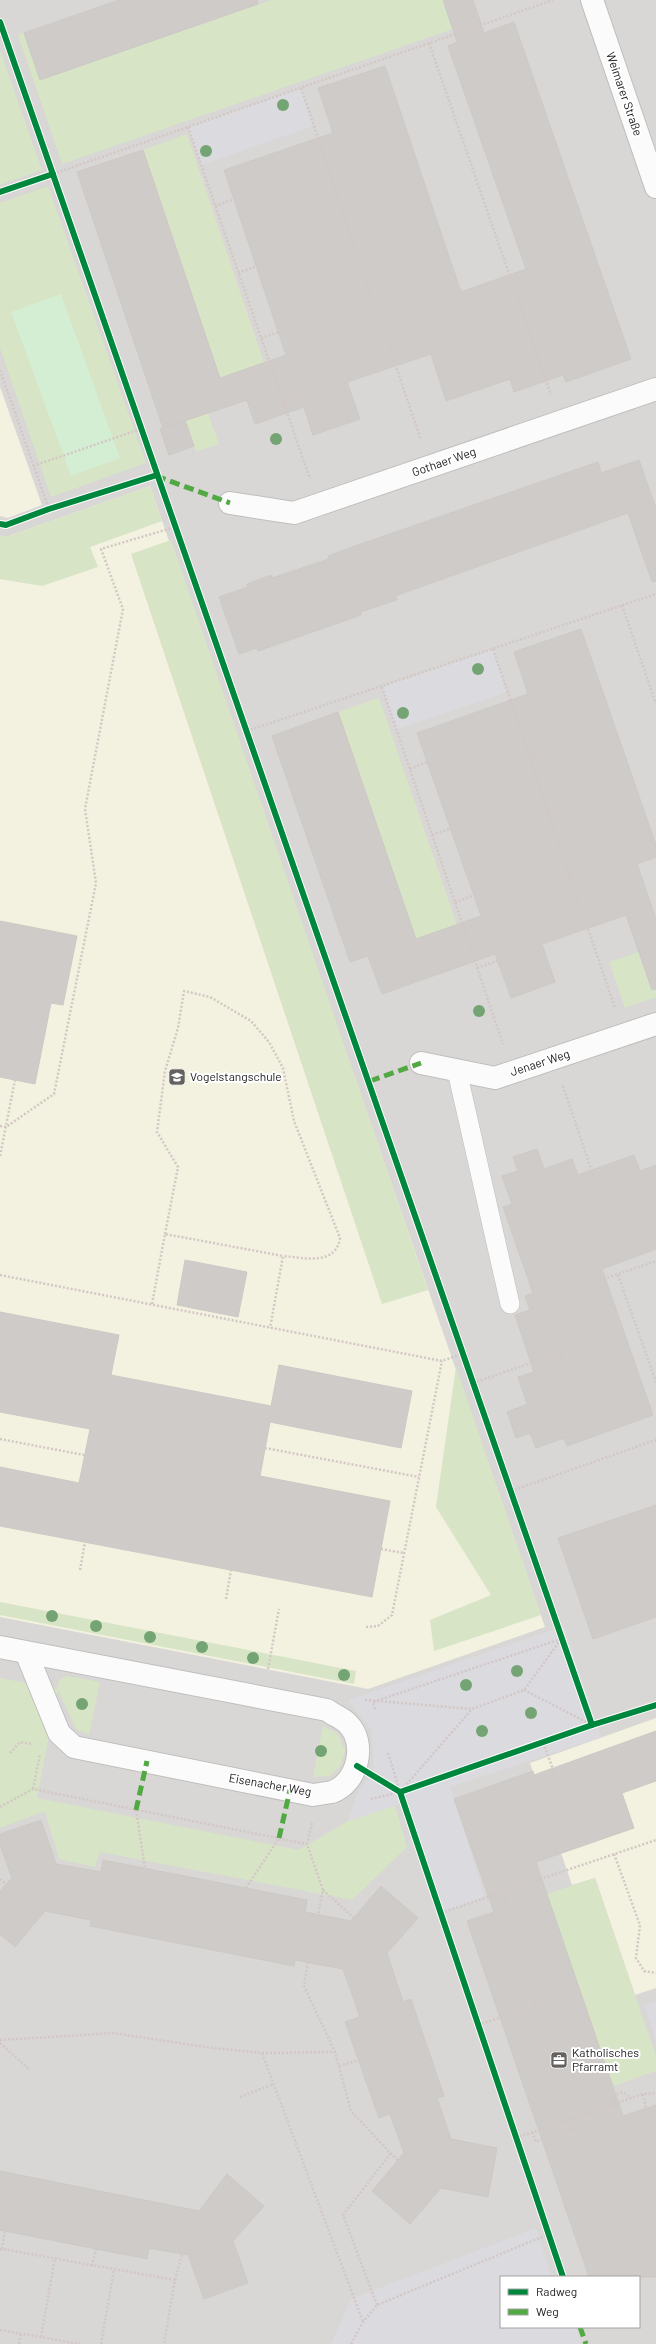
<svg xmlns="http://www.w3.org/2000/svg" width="656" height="2344" viewBox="0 0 656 2344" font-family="Barlow,sans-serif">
	<rect width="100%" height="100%" fill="#e9e7e4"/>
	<path fill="#d8d7d5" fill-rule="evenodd" d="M0,0H656V2344H0ZM501,2277H639V2327H501Z"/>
	<g fill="#f3f1df">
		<path d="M0,387L42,505L8,518L0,516Z"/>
		<path d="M150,486L545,1627L368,1689L0,1617V536L6,537Z"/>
		<path d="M656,1718V1988L635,1995L595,1878L572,1885L530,1763Z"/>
	</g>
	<g fill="#d7e4c5">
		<path d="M271,0H443L453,29L62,164L18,35L24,33L40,80Z"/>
		<path d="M0,50L42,170L0,185Z"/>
		<path d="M187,134L264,363L220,378L143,150Z"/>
		<path d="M48,186L146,463L51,497L0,348V203Z"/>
		<path d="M208,413L219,444L196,452L185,420Z"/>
		<path d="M150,486L162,521L90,547L98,567L42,586L0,579V536L6,537Z"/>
		<path d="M171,540L428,1290L382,1304L131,554Z"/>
		<path d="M379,698L457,925L416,939L338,712Z"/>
		<path d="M656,946V997L625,1008L609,962Z"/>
		<path d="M456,1367L541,1615L434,1651L430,1620L491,1595L436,1507Z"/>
		<path d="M0,1602L356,1671L354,1684L0,1615Z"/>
		<path d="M68,1676L100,1682L89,1735L76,1729L58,1690L37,1798L299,1850L348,1821L395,1805L407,1847L352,1900L100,1852L95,1867L59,1859L45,1811L0,1828V1678L57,1689C58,1681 60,1678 68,1676Z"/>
		<path d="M323,1726L338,1734L345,1750L341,1765L330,1776L313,1777Z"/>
		<path d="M595,1878L656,2056V2071L613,2086L586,2007L580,2009L547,1894Z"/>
	</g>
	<path fill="#d3eed2" d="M61,294L120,458L71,476L11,312Z"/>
	<g fill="#dbdade">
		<path d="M301,88L313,126L201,165L188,127Z"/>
		<path d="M493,649L507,692L396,730L382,687Z"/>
		<path d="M564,1626L601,1737L450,1787L485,1897L441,1913L404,1803L348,1821L357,1794L374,1768L371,1729L348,1700Z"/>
		<path d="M656,2001V2042L644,2005Z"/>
		<path d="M536,2228L551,2275L554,2277H501V2327H576L581,2344H331L351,2299Z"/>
	</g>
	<g fill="#cecbc9" stroke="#ccc9c5">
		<path d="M119,0H257L258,4L40,80L24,33Z"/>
		<path d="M443,0H473L484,33L514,22L631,359L566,382L563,375L514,392L510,379L446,401L431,354L347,382L360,419L313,435L304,407L255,424L247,400L163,428L77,172L143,150L220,378L286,355L224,170L333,133L318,88L385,66L461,292L526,269L448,46L457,42Z"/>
		<path d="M185,420L194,446L169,455L160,429Z"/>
		<path d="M639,460L656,508V581L652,582L628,513L395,596L397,600L360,612L361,615L258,651L257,648L239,654L219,597L248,587L247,584L271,575L272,578L329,559L328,556L355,546L598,462L601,473Z"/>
		<path d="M581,629L656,845V857L637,864L656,919V989L652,990L626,915L542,944L555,982L511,998L495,954L382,994L368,956L350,962L272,736L338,712L416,939L481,916L417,733L528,694L514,652Z"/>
		<path d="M0,921L77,936L63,1005L51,1003L35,1084L0,1077Z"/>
		<path d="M537,1149L544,1169L572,1159L578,1175L634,1155L640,1171L656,1165V1249L602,1269L653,1415L567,1446L564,1438L536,1448L530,1433L516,1438L507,1412L527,1404L518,1377L534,1372L515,1315L530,1310L525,1296L533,1293L503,1207L512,1204L502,1176L518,1171L513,1157Z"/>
		<path d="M185,1260L247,1272L238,1317L177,1305Z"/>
		<path d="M0,1312L119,1335L111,1375L271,1406L279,1365L412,1391L401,1448L270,1422L260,1476L390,1501L372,1597L0,1526V1467L79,1483L90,1429L0,1412Z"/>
		<path d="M656,1505V1617L593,1639L558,1538Z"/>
		<path d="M656,1731V1781L622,1793L634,1828L536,1862L623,2116L656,2105V2277H589L467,1921L494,1912L454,1799L533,1771L534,1775Z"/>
		<path d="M41,1820L56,1864L101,1872L103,1860L307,1900L305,1912L351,1921L381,1886L418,1918L387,1953L403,2002L411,1999L444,2096L437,2098L451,2139L497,2148L488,2197L441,2188L410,2224L372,2191L404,2153L390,2114L379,2118L345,2022L360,2017L343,1969L295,1960L294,1966L90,1926L91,1920L45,1911L15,1947L0,1934V1891L12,1878L0,1845V1834Z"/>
		<path d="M0,2171L199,2211L227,2174L264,2206L233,2241L248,2283L204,2299L188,2255L149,2248L147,2259L0,2230Z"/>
	</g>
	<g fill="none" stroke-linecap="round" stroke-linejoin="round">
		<defs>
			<path id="lane" d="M457,1071L510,1304"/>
			<g id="street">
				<path d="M592,0L656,187"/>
				<path d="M230,503L294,513L656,389"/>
				<path d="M421,1063L495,1078L656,1024"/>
				<path d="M0,1647L327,1710C333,1715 343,1718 348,1724C367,1743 358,1783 332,1792C326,1793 319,1794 313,1795L74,1747L59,1733L26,1652"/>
			</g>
		</defs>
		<use href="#lane" stroke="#c0bfbe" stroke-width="20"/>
		<use href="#street" stroke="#c0bfbe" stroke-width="24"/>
		<g stroke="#d3c7c6" stroke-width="2.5" stroke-dasharray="2 2" stroke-linecap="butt">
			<path d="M0,37L5,38"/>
			<path d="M429,43L551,395"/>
			<path d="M301,88L421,440"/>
			<path d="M188,127L310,479"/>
			<path d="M53,174L553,0"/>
			<path d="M215,206L234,199"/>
			<path d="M238,273L257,266"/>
			<path d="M261,338L279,332"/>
			<path d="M0,370L49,509"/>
			<path d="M283,402L300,395"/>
			<path d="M33,466L141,429"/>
			<path d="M622,605L656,704"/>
			<path d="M493,649L615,1008"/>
			<path d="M382,687L503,1044"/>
			<path d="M510,701L528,695"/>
			<path d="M247,731L656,594"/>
			<path d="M530,759L549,753"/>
			<path d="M410,769L427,762"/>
			<path d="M549,814L568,808"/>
			<path d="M432,835L451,828"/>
			<path d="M569,874L588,867"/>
			<path d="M455,903L474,895"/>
			<path d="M477,968L497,961"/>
			<path d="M563,1086L599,1193"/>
			<path d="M0,1126L6,1127L54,1094L96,883L85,809L123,609L101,549L175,527"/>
			<path d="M0,1156L15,1080"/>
			<path d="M165,1234L178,1167L157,1132L165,1071L178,1028L184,991L210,997L251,1021L269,1042L283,1068L294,1121L340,1238C336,1266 304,1258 283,1256"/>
			<path d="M0,1275L442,1361L462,1354"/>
			<path d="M618,1275L656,1382"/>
			<path d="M581,1287L656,1261"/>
			<path d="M152,1304L165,1234L283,1256L270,1328"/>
			<path d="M473,1383L560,1353L563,1362"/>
			<path d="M0,1439L84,1455"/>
			<path d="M265,1448L419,1477"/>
			<path d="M511,1491L656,1440"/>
			<path d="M381,1549L404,1553"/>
			<path d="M80,1570L85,1542"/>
			<path d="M226,1599L231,1570"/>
			<path d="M366,1627L378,1626L392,1615L442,1361"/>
			<path d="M268,1669L279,1609"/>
			<path d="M524,1690L592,1725"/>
			<path d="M365,1700L472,1709"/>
			<path d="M375,1709L373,1702L561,1639"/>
			<path d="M543,1743L562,1792"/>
			<path d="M10,1753L20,1742L33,1744"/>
			<path d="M388,1753L400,1792"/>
			<path d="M33,1789L40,1754"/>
			<path d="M371,1799L400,1792L472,1709L524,1690L562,1638"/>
			<path d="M0,1807L33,1789L307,1844"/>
			<path d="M136,1810L145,1868"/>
			<path d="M312,1823L307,1844L323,1890L318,1915"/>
			<path d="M614,1854L640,1925L636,1958L644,1971L656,1973"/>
			<path d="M0,1879L6,1884"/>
			<path d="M246,1888L279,1838"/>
			<path d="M323,1890L354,1918"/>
			<path d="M502,1892L656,1840"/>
			<path d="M441,1913L502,1892L507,1908"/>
			<path d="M308,1962L304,1986L335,2052L351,2111L398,2161"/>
			<path d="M478,2025L536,2006L532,1991"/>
			<path d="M0,2040L113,2033L205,2047L262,2053L363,2322"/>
			<path d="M0,2043L30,2070"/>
			<path d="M262,2053L335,2052"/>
			<path d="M339,2066L359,2060"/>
			<path d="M643,2094L646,2108"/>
			<path d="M240,2097L274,2084"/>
			<path d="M580,2098L586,2114"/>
			<path d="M613,2105L615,2095L623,2092L631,2098"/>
			<path d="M572,2119L576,2133"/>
			<path d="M532,2132L536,2142L575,2128"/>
			<path d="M516,2138L643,2094L656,2093"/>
			<path d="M2,2249L5,2231"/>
			<path d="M0,2250L2,2249L175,2280L164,2344"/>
			<path d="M92,2266L96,2249"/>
			<path d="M175,2280L182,2254"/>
			<path d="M377,2305L343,2215L391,2153"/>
			<path d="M0,2330L80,2344"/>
			<path d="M41,2337L55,2258"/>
			<path d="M19,2344L21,2333"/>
			<path d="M101,2344L114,2269"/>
			<path d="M351,2344L363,2322L377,2305L549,2234"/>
		</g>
		<use href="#lane" stroke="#fcfbfb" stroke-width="19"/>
		<use href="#street" stroke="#fcfbfb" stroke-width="22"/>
		<g stroke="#52a943" stroke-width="5" stroke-dasharray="10 5" stroke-linecap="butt">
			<path d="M156,476L230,503"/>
			<path d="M370,1081L421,1063"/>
			<path d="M136,1810L147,1761"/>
			<path d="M279,1838L290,1790"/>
			<path d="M580,2327L586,2344"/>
		</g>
		<defs>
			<g id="cycleway">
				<path d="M0,22L592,1725"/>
				<path d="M0,192L53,174"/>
				<path d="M0,524L6,525L49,509L157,475"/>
				<path d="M357,1766L400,1792L563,2277"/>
				<path d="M400,1792L592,1725L656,1705"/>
			</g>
		</defs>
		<use href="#cycleway" stroke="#fff" stroke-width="8"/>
		<use href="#cycleway" stroke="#00873e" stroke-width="6"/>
	</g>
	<g fill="#74a474">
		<circle cx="283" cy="105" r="6"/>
		<circle cx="206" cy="151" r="6"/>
		<circle cx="276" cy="439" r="6"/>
		<circle cx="478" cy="669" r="6"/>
		<circle cx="403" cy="713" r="6"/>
		<circle cx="479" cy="1011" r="6"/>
		<circle cx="52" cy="1616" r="6"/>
		<circle cx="96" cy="1626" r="6"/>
		<circle cx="150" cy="1637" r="6"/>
		<circle cx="202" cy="1647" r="6"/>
		<circle cx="253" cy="1658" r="6"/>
		<circle cx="517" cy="1671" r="6"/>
		<circle cx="344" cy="1675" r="6"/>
		<circle cx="466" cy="1685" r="6"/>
		<circle cx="82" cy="1704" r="6"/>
		<circle cx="531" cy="1713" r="6"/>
		<circle cx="482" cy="1731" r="6"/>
		<circle cx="321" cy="1751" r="6"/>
	</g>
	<defs>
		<symbol id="school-square" viewBox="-11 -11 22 22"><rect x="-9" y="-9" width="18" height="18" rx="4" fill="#636261" stroke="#fff"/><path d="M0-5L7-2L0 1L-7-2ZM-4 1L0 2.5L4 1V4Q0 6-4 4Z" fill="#fff"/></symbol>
		<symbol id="office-square" viewBox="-11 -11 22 22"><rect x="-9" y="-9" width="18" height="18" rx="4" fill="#636261" stroke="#fff"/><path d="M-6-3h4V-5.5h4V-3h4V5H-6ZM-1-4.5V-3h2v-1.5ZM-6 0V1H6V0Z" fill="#fff"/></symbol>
	</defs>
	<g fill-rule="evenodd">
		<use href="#school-square" x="167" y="1067" width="20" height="20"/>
		<use href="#office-square" x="549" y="2050" width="20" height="20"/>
	</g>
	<g text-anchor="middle" stroke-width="4" stroke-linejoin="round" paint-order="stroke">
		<g font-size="12" fill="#1b1b1b" stroke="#fff">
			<text transform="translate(624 94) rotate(71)" y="4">Weimarer Straße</text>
			<text transform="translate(444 462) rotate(-19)" y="4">Gothaer Weg</text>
			<text transform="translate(540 1063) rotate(-18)" y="4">Jenaer Weg</text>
			<text transform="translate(270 1785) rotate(10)" y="4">Eisenacher Weg</text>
		</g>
		<g font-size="12" fill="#1b1b1b" stroke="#fff" text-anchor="start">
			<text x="190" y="1081">Vogelstangschule</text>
			<text x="572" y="2057">Katholisches<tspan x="572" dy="14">Pfarramt</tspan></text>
		</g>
	</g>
	<rect x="500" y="2276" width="140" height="52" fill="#ffffff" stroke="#a4a4a4"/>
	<rect x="508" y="2289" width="20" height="6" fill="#00873e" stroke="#a4a4a4"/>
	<text x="536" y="2296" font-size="12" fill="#1b1b1b">Radweg</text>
	<rect x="508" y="2309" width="20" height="6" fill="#52a943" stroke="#a4a4a4"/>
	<text x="536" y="2316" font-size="12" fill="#1b1b1b">Weg</text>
</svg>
